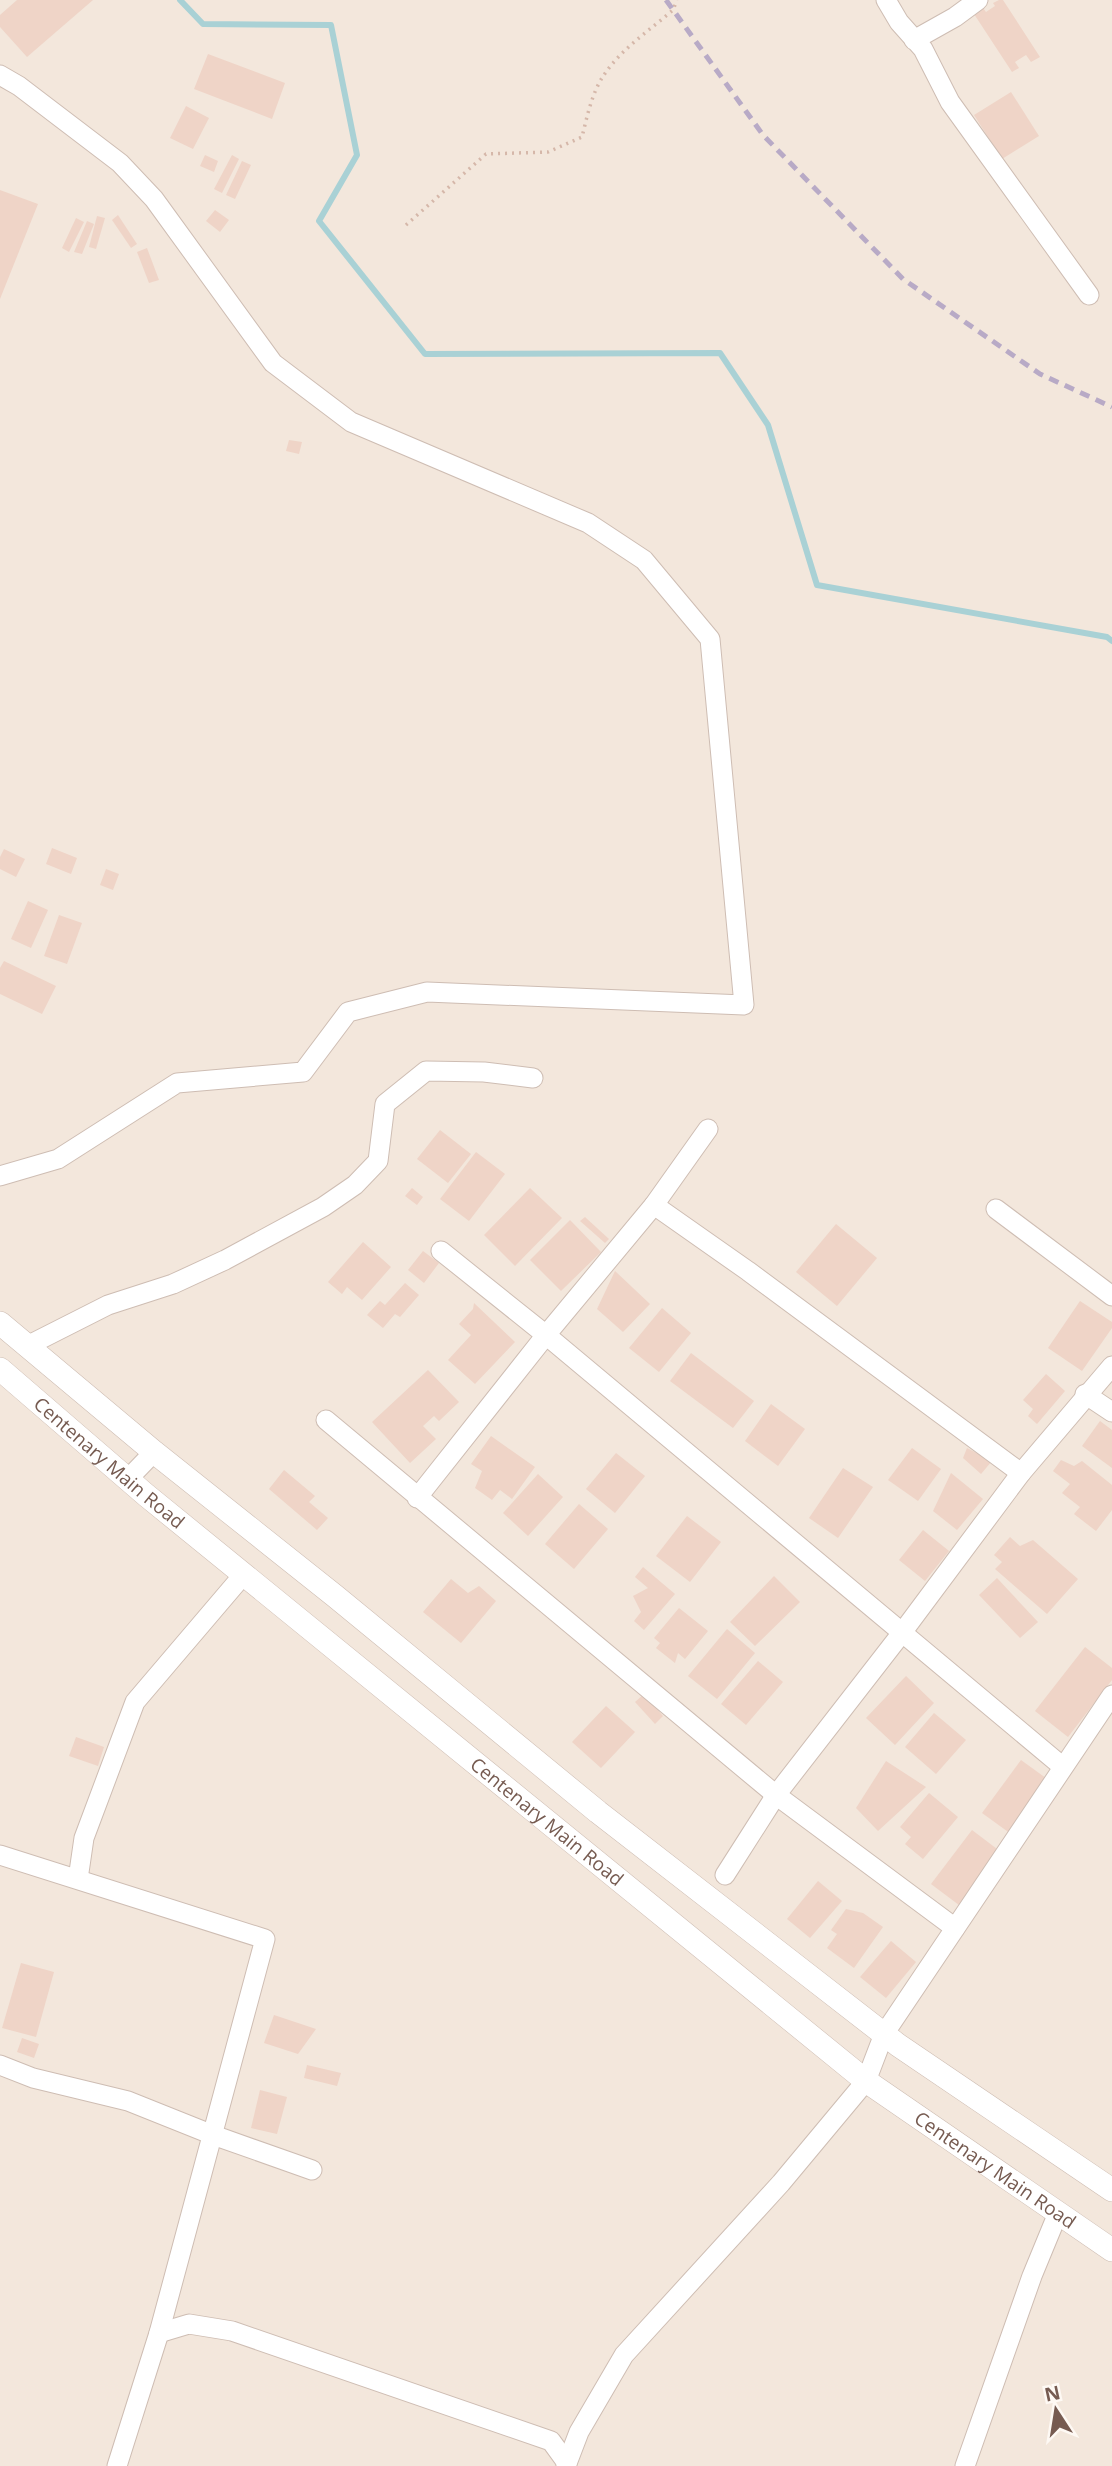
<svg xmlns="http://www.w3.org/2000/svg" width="1112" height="2466" viewBox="0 0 1112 2466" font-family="'Open Sans',sans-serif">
	<rect width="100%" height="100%" fill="#fcf5ed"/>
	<rect fill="#f3e7dc" x="0" y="0" width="1112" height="2466"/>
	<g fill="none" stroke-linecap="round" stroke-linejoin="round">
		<path stroke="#a9d1d5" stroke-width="6" d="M180,0L203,24L331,25L357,155L319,221L425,354L720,353L768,425L817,585L1107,637L1112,641"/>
	</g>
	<g fill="#efd4c7">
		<path d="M17,0H93L27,57L0,27V15Z"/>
		<path d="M999,0H1003L1040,57L1031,62L1026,55L1015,62L1019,68L1012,72L974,14L983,8L986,12L995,6L993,3Z"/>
		<path d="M208,54L285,83L272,119L194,89Z"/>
		<path d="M1011,92L1039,136L1002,159L974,115Z"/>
		<path d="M186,106L209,118L193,149L170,138Z"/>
		<path d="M205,155L218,161L214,172L200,166Z"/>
		<path d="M232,155L239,159L222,193L214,189Z"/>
		<path d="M242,161L251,165L235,199L226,195Z"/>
		<path d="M0,190L38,204L0,299Z"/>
		<path d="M215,210L229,220L220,232L206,221Z"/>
		<path d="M118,215L137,244L131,248L112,220Z"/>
		<path d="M97,216L105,218L96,249L89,247Z"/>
		<path d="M76,218L84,222L69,252L62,248Z"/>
		<path d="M87,221L94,224L82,254L74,252Z"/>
		<path d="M147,248L159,280L149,283L137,252Z"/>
		<path d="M289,440L302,442L299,454L286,451Z"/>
		<path d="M52,848L77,858L71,874L46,864Z"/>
		<path d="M4,849L25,859L16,877L0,869V857Z"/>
		<path d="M106,869L119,874L113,890L100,885Z"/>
		<path d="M28,901L48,910L31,948L11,939Z"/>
		<path d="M59,915L82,923L67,964L44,956Z"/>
		<path d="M4,961L56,986L42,1014L0,994V968Z"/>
		<path d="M440,1130L471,1154L448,1183L417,1159Z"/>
		<path d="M476,1152L505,1174L469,1221L440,1199Z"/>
		<path d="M412,1188L423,1197L417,1205L405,1196Z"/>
		<path d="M530,1188L562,1218L515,1266L484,1235Z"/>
		<path d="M585,1217L609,1239L605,1243L580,1221Z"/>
		<path d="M570,1220L601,1252L561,1291L530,1260Z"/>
		<path d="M836,1224L877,1258L837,1306L796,1272Z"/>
		<path d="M363,1242L391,1267L362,1300L347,1287L342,1294L328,1282Z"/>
		<path d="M423,1251L439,1263L424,1283L408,1270Z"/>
		<path d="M615,1271L650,1304L623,1332L597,1309Z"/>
		<path d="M405,1283L419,1295L400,1317L395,1314L383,1328L367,1315L380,1301L385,1305Z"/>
		<path d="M1080,1301L1112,1322V1328L1082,1371L1048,1348Z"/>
		<path d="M474,1303L515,1342L475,1384L448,1360L471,1335L459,1324L473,1309Z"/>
		<path d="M662,1308L691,1333L659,1372L629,1348Z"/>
		<path d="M691,1353L754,1401L733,1428L670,1381Z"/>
		<path d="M428,1370L459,1402L439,1421L434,1416L423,1426L436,1439L410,1463L372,1422Z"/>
		<path d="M1046,1374L1065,1391L1037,1424L1028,1416L1033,1409L1023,1400Z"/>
		<path d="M771,1404L805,1429L778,1466L745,1441Z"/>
		<path d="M1100,1421L1112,1430V1468L1082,1446Z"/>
		<path d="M491,1436L535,1467L512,1499L500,1490L492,1500L475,1488L482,1471L471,1464Z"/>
		<path d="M912,1448L941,1469L918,1501L888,1480Z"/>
		<path d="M967,1448L992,1461L981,1474L963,1458Z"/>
		<path d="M616,1453L645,1476L615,1513L586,1489Z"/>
		<path d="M1061,1460L1074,1466L1082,1461L1112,1485V1510L1096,1531L1074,1514L1080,1507L1062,1493L1070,1484L1053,1471Z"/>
		<path d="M843,1468L873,1487L838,1538L809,1518Z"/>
		<path d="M284,1470L315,1496L309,1502L328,1518L317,1530L269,1489Z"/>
		<path d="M951,1473L983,1499L957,1530L933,1511Z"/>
		<path d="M538,1474L563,1497L528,1536L503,1513Z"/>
		<path d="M579,1504L608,1529L574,1569L545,1544Z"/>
		<path d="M687,1516L721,1542L690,1582L656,1556Z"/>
		<path d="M923,1530L949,1551L925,1581L899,1560Z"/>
		<path d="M1010,1537L1020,1546L1033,1540L1078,1579L1047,1614L995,1569L1002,1562L994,1555Z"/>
		<path d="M643,1567L675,1594L644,1630L634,1621L641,1612L633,1596L648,1588L635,1577Z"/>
		<path d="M774,1576L800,1602L755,1646L730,1622Z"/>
		<path d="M997,1578L1038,1622L1020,1638L979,1595Z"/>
		<path d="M451,1579L468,1593L479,1586L496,1601L461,1643L423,1612Z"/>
		<path d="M679,1608L708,1631L685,1659L678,1653L675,1663L656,1648L660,1643L654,1638Z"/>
		<path d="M727,1629L755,1653L717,1699L688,1676Z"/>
		<path d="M1085,1647L1112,1668V1680L1068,1737L1035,1711Z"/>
		<path d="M758,1661L783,1682L746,1725L721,1704Z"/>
		<path d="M906,1676L934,1703L895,1745L866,1718Z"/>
		<path d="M644,1694L663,1716L655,1724L635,1702Z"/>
		<path d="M606,1706L635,1732L601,1768L572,1742Z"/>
		<path d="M934,1713L966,1740L936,1774L905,1747Z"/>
		<path d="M76,1737L104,1747L98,1766L69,1756Z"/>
		<path d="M1021,1760L1050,1781L1011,1834L982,1813Z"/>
		<path d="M886,1761L926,1787L878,1831L856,1808Z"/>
		<path d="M929,1793L958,1817L923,1859L905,1844L911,1837L900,1827Z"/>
		<path d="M972,1830L1001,1852L959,1905L931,1884Z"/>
		<path d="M818,1881L842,1901L810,1938L787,1919Z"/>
		<path d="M846,1909L863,1913L883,1927L854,1968L827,1948L837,1934L831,1930Z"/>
		<path d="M891,1941L916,1962L886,1998L860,1977Z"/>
		<path d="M21,1963L54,1972L36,2037L2,2028Z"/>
		<path d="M274,2015L316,2029L298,2054L264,2043Z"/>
		<path d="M22,2038L39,2044L34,2058L17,2052Z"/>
		<path d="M307,2065L341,2073L337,2086L304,2078Z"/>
		<path d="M260,2090L287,2097L277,2134L251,2128Z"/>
	</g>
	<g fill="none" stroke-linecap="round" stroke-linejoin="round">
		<defs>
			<g id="minor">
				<path d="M886,0L899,22L923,49L950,102L1089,295"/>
				<path d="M914,40L955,17L978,0"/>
				<path d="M0,75L19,86L120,163L154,199L273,363L351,422L588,523L644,560L710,639L744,1005L427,992L348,1012L303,1072L177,1083L58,1159L0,1176"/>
				<path d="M654,1205L748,1271L1021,1473"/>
				<path d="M996,1209L1112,1296"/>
				<path d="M441,1251L546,1335L1063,1767"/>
				<path d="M27,1346L108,1305L173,1284L225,1260L323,1207L355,1185L378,1161L385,1104L426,1071L484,1072L533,1078"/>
				<path d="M1085,1394L1112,1412"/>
				<path d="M326,1420L776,1795L955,1928"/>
				<path d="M128,1479L154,1452"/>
				<path d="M417,1498L546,1335L654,1205L708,1129"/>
				<path d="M0,1855L265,1939L159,2333L117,2466"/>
				<path d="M725,1875L776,1795L901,1634L1021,1473L1112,1366"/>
				<path d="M78,1879L84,1838L135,1702L244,1574"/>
				<path d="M0,2065L33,2078L128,2101L213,2135L312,2170"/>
				<path d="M159,2333L189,2324L232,2331L551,2441L567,2463"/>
				<path d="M566,2466L579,2432L624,2355L781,2183L866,2081L884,2034L1112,1695"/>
				<path d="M965,2466L1032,2276L1058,2213"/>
			</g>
			<g id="tertiary">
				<path d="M0,1323L154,1452L335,1596L598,1812L898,2045L1112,2190"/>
				<path id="s1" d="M0,1369L146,1495L866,2081L1112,2250"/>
			</g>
		</defs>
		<use href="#minor" stroke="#cebdb3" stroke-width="21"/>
		<use href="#tertiary" stroke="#cebdb3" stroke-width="24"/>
		<path stroke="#d5b7a9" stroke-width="3.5" stroke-dasharray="2 5" stroke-linecap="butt" d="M406,225L486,154L548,152L582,137C587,117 592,92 604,75C621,49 650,30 673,10L677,0"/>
		<use href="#minor" stroke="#fff" stroke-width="19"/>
		<use href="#tertiary" stroke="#fff" stroke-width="23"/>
		<path stroke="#b8aac6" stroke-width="5" stroke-dasharray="10 7" stroke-linecap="butt" d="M666,0L763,135L903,279L1040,374L1112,407"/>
	</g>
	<g text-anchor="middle" stroke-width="5" stroke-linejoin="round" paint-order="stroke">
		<g font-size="19" fill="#765b51" stroke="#fef9f4">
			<text dy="7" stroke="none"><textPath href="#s1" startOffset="144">Centenary Main Road</textPath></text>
			<text dy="7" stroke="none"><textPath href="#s1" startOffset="710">Centenary Main Road</textPath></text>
			<text dy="7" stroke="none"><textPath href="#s1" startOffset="1278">Centenary Main Road</textPath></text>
		</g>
	</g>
	<g transform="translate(1056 2410) rotate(348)" stroke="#fef9f4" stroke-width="5" paint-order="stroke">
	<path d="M0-5L12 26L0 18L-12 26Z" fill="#765b51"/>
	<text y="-10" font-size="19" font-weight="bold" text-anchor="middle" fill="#765b51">N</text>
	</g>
</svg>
